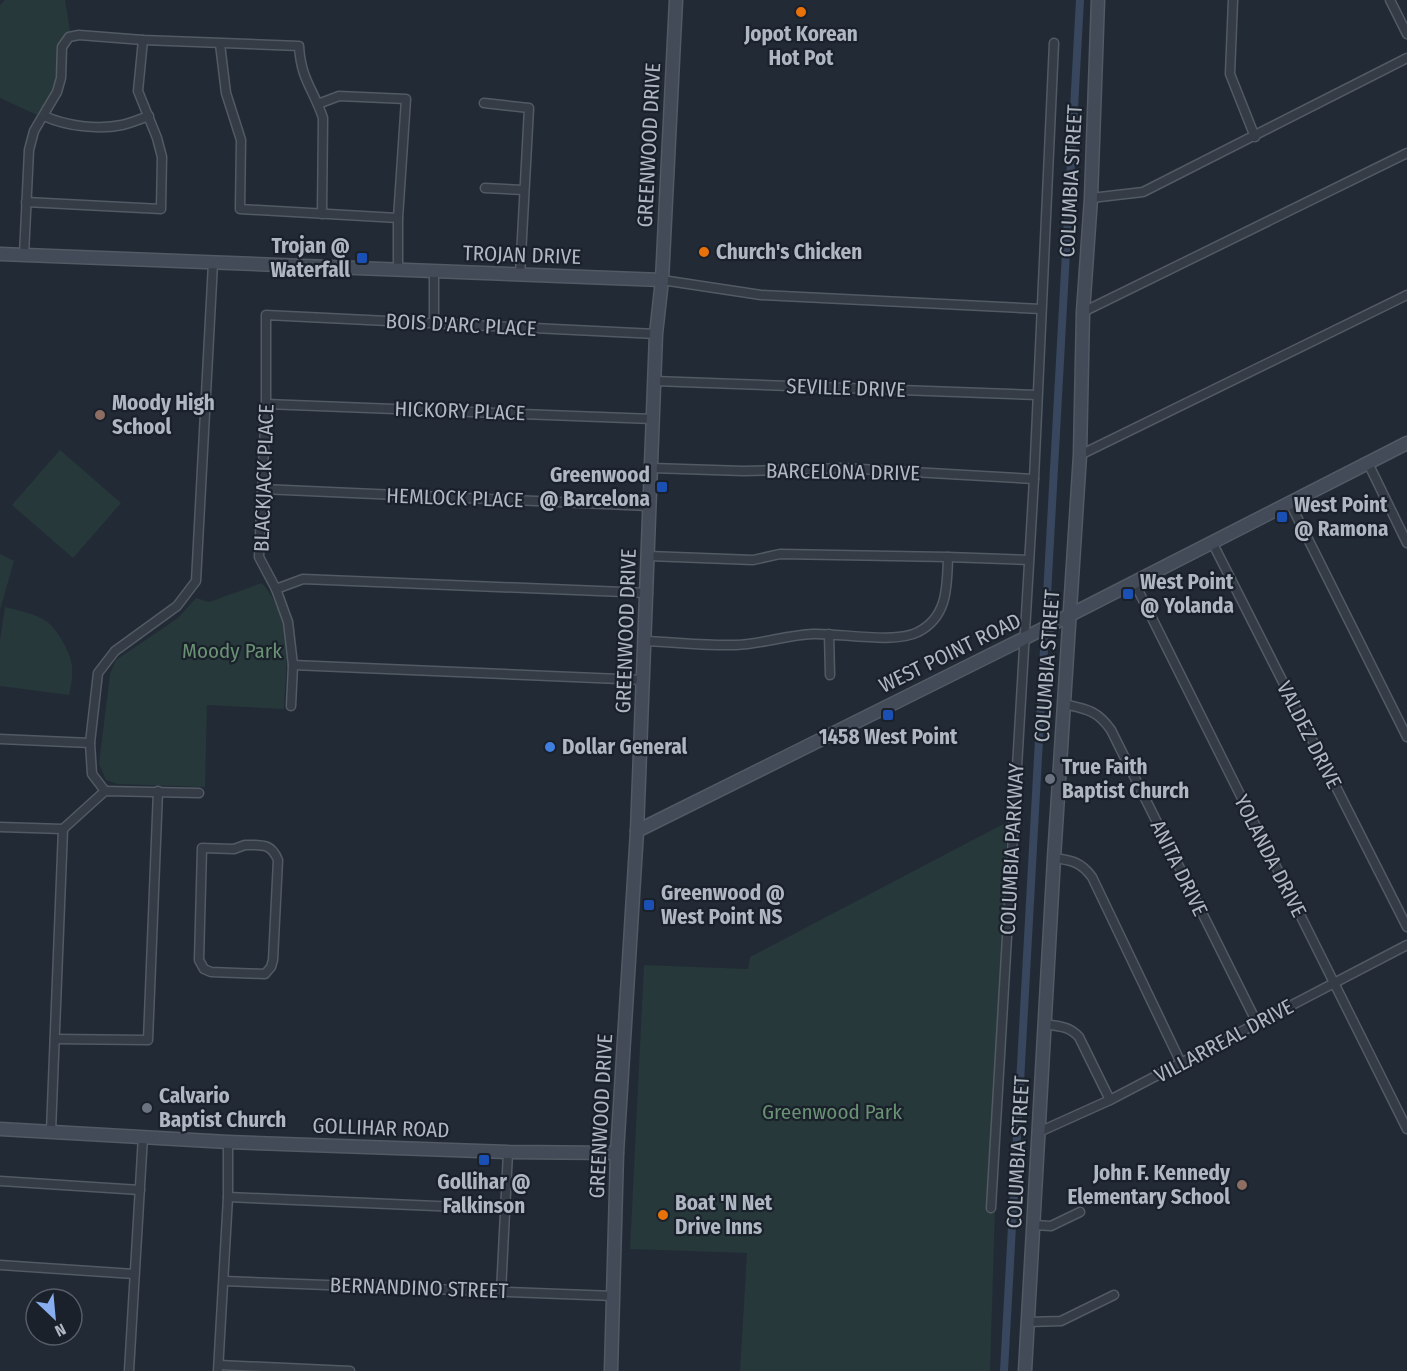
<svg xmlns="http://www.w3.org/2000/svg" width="1407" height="1371" viewBox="0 0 1407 1371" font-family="'Fira Sans Condensed',sans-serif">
	<rect width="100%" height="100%" fill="#222a36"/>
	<g fill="#263839">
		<path d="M5,0H65L70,31L61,41L54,88L47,104L37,115L0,98V5Z"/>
		<path d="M60,450L121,503L73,558L12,505Z"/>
		<path d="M0,554L14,561L0,610Z"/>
		<path d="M262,583C295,623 286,661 284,709L207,705L205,787L117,784L106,780L99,764L110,674L116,660L178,618L196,598L209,602Z"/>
		<path d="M5,607C18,610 35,614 46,621C58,630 70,652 72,666C73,676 71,686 69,695L0,686V640Z"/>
		<path d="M1007,822L990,1371H740L747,1253L630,1249L644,965L748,969L750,957Z"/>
	</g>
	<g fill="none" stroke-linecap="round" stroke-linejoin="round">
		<path stroke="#38475e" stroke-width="8" d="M1004,1371L1080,0"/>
		<defs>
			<g id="street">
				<path d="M1233,0L1230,74L1255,137"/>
				<path d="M1390,0L1407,34"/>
				<path d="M220,44L226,93L241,140L240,209L398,218"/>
				<path d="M484,103L529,108L520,275"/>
				<path d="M318,104L339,96L406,99L398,218V270"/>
				<path d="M44,116C66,126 98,130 122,125C131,123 140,119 149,116"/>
				<path d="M485,188L524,190"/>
				<path d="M1091,198L1143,192L1407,58"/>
				<path d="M26,202L161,209L162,157L157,138L138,91L143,40"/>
				<path d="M24,255L29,150L34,131L57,92L61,78L62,47L69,37L79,35L143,40L299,46C301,80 313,88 323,118L322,214"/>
				<path d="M434,271V324"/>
				<path d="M662,280L761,295L1041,309"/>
				<path d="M1083,312L1407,153"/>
				<path d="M654,381L1037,395"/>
				<path d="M266,404L653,419"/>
				<path d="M1080,455L1407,295"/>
				<path d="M1368,463L1407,543"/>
				<path d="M652,468L744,471L843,468L1034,479"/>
				<path d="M262,489L649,506"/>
				<path d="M1290,503L1407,737"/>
				<path d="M1212,542L1407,927"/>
				<path d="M649,556L753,560L780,554L948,557L1029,560"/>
				<path d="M1134,582L1407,1129"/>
				<path d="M276,589L303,579L648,593"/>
				<path d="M829,634L830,675"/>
				<path d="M645,641C675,642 706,646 736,645C762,644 787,635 813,634C840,633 896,644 918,632C948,617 947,586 948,557"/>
				<path d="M293,665L643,680"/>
				<path d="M1064,704C1086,709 1097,710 1111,730L1257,1023"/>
				<path d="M291,706L293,665L288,622L276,589L259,557L266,404V315L656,334"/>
				<path d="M0,739L90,743"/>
				<path d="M105,791L92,774L90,743L98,673L115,651L177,606L196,581L213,263"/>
				<path d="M0,827L63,829L105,791L199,793"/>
				<path d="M245,845C262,845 271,843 278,860L273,960L271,967L265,974L211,972L204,969L199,960L202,848L234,849Z"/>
				<path d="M1054,858C1071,860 1081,862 1092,877L1181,1063"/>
				<path d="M1044,1024C1058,1026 1069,1026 1079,1037L1110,1100"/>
				<path d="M55,1039L148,1040L158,791"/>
				<path d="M51,1131L63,829"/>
				<path d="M1039,1132L1110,1100L1407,945"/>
				<path d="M0,1181L140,1190"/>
				<path d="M228,1197L505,1209"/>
				<path d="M991,1208L1034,479L1054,43"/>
				<path d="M1034,1225L1051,1226L1080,1212"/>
				<path d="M0,1265L134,1274"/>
				<path d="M224,1281L614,1296"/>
				<path d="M501,1292L508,1152"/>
				<path d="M1028,1322L1061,1321L1114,1295"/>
				<path d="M219,1365L350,1371"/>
				<path d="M129,1371L143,1136"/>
				<path d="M218,1371L228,1197V1142"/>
			</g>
			<g id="secondary">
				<path d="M0,254L662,280"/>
				<path d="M637,831L1025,638L1407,443"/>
				<path d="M0,1129L228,1142L508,1152L617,1153"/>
				<path d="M611,1371L617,1153L637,831L656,334L662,280L676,0"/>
				<path d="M1025,1371L1054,858L1080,455L1083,312L1091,198L1098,0"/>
			</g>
		</defs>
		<use href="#street" stroke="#525a64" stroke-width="11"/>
		<use href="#secondary" stroke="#525a64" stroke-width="15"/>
		<use href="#street" stroke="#353c46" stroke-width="8"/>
		<use href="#secondary" stroke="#434b59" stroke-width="12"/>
	</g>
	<g fill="#e8710a" stroke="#1a212b" stroke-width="2">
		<circle cx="801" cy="12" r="6"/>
		<circle cx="704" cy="252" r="6"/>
		<circle cx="663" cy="1215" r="6"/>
	</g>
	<g fill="#1a4fb4" stroke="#1a212b" stroke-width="2">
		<rect x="356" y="252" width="12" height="12" rx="3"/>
		<rect x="656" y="481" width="12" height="12" rx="3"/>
		<rect x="1276" y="511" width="12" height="12" rx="3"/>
		<rect x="1122" y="588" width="12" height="12" rx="3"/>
		<rect x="882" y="709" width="12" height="12" rx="3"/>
		<rect x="643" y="899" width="12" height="12" rx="3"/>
		<rect x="478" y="1154" width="12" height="12" rx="3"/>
	</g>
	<g fill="#8d6e63" stroke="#1a212b" stroke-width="2">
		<circle cx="100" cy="415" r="6"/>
		<circle cx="1242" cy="1185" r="6"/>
	</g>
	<circle fill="#3f7fe0" stroke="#1a212b" stroke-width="2" cx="550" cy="747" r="6"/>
	<g fill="#6b7280" stroke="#1a212b" stroke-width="2">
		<circle cx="1050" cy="779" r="6"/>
		<circle cx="147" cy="1108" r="6"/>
	</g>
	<g text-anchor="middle" stroke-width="4.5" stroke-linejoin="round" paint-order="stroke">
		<g font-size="21" font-weight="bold" fill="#afb7c3" stroke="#1a212b" text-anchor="start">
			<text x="801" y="41" text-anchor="middle">Jopot Korean<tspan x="801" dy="24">Hot Pot</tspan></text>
			<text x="350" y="253" text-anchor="end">Trojan @<tspan x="350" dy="24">Waterfall</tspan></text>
			<text x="716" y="259">Church's Chicken</text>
			<text x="112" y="410">Moody High<tspan x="112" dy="24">School</tspan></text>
			<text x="650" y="482" text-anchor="end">Greenwood<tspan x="650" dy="24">@ Barcelona</tspan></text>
			<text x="1294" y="512">West Point<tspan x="1294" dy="24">@ Ramona</tspan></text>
			<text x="1140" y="589">West Point<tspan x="1140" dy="24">@ Yolanda</tspan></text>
			<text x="888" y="744" text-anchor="middle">1458 West Point</text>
			<text x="562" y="754">Dollar General</text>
			<text x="1062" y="774">True Faith<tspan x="1062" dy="24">Baptist Church</tspan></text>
			<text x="661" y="900">Greenwood @<tspan x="661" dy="24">West Point NS</tspan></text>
			<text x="159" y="1103">Calvario<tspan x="159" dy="24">Baptist Church</tspan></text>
			<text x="1230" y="1180" text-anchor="end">John F. Kennedy<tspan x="1230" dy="24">Elementary School</tspan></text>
			<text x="484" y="1189" text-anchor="middle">Gollihar @<tspan x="484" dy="24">Falkinson</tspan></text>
			<text x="675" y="1210">Boat 'N Net<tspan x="675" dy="24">Drive Inns</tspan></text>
		</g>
		<g font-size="21" fill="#afb7c3" stroke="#1a212b">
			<text transform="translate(649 145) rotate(-87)" y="7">GREENWOOD DRIVE</text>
			<text transform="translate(1071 181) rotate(-87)" y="7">COLUMBIA STREET</text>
			<text transform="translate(522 255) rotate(2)" y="7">TROJAN DRIVE</text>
			<text transform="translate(461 325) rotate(3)" y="7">BOIS D'ARC PLACE</text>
			<text transform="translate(846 388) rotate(2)" y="7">SEVILLE DRIVE</text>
			<text transform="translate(460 411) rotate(2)" y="7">HICKORY PLACE</text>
			<text transform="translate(843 472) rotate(1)" y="7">BARCELONA DRIVE</text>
			<text transform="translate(264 478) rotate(-88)" y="7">BLACKJACK PLACE</text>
			<text transform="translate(455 498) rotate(2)" y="7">HEMLOCK PLACE</text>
			<text transform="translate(626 631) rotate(-88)" y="7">GREENWOOD DRIVE</text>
			<text transform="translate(950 653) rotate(-26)" y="7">WEST POINT ROAD</text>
			<text transform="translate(1047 666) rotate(-86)" y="7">COLUMBIA STREET</text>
			<text transform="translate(1309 735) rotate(63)" y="7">VALDEZ DRIVE</text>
			<text transform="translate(1012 849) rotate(-87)" y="7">COLUMBIA PARKWAY</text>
			<text transform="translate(1270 856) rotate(63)" y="7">YOLANDA DRIVE</text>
			<text transform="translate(1179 868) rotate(64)" y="7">ANITA DRIVE</text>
			<text transform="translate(1224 1041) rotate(-28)" y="7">VILLARREAL DRIVE</text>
			<text transform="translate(601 1116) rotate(-87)" y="7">GREENWOOD DRIVE</text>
			<text transform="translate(381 1128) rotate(2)" y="7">GOLLIHAR ROAD</text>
			<text transform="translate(1018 1152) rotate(-87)" y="7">COLUMBIA STREET</text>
			<text transform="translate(419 1288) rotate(2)" y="7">BERNANDINO STREET</text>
		</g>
		<g font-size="21" fill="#699173" stroke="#1a212b">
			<text x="232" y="658">Moody Park</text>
			<text x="832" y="1119">Greenwood Park</text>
		</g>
	</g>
	<g transform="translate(54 1317) rotate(154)"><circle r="28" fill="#1a212b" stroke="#565d68" stroke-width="1.5"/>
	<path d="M0-4.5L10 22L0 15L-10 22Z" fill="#88aeef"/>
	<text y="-9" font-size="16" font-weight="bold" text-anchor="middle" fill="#afb7c3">N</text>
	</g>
</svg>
